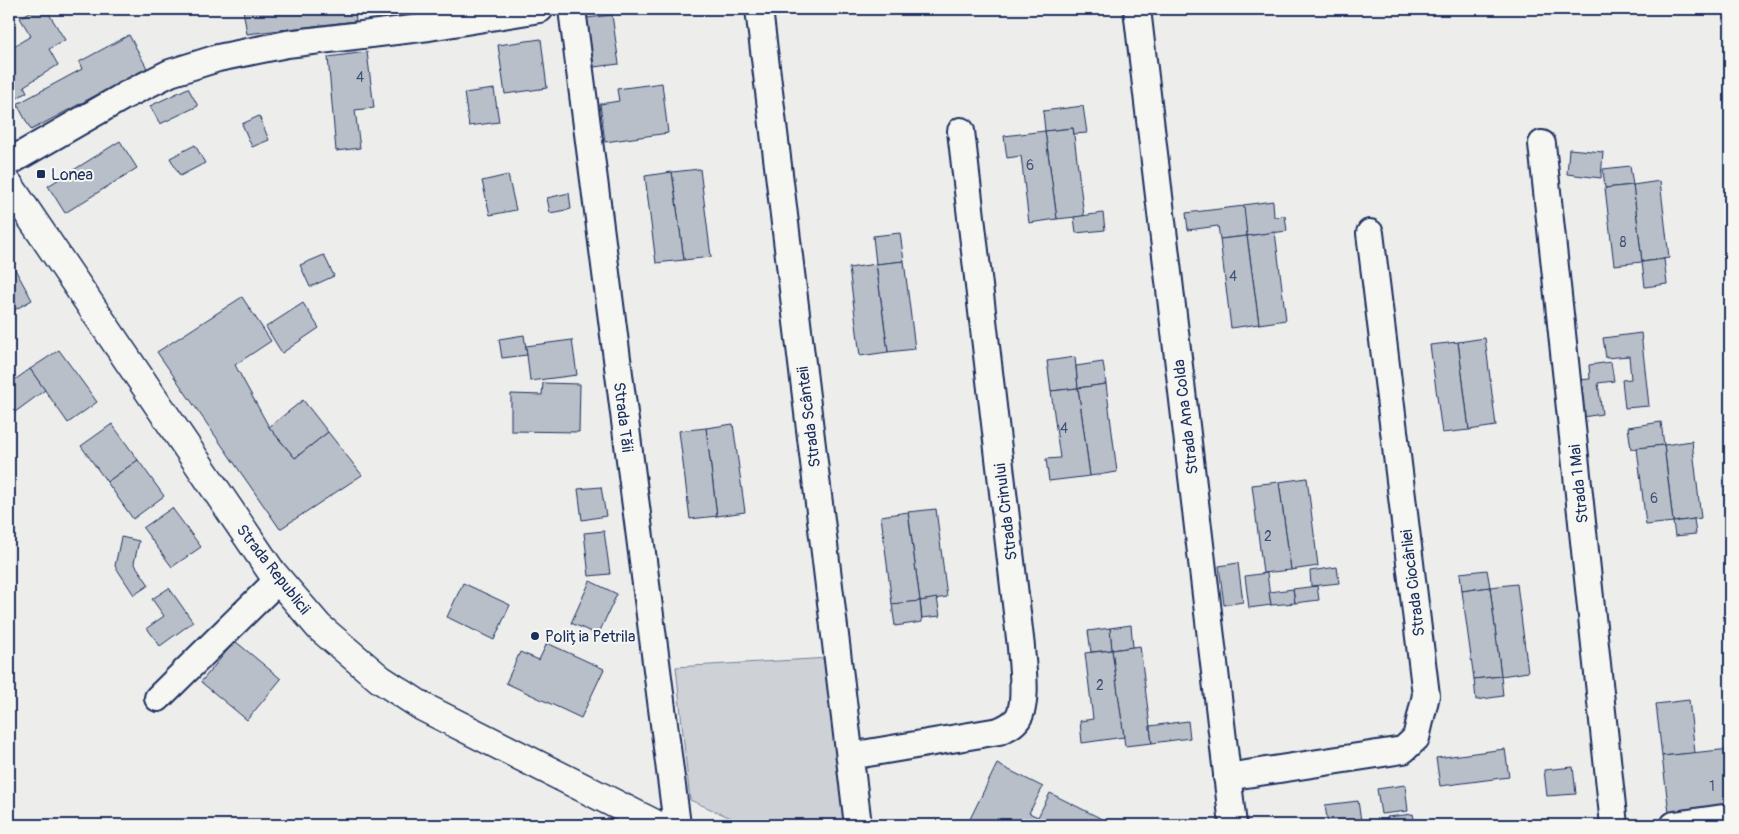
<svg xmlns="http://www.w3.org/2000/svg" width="1739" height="834" viewBox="0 0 1739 834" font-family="Pangolin,sans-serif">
	<rect width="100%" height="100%" fill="#edeeec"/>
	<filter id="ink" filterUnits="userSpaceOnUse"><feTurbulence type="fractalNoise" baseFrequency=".02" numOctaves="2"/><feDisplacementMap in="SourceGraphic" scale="10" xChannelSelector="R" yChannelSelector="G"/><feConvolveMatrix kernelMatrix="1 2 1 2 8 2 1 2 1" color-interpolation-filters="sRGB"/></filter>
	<g filter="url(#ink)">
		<path fill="#ced2d7" stroke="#74809a" d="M829,658L849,825H747L690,800L676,667Z"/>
		<g fill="#b9bfc8" stroke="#1b2f5e">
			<path d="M35,9H46L65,40L49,49L58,65L24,86L27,92L9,103V49L31,36L20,18Z"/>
			<path d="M243,9H355L356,21L247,34Z"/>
			<path d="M428,9H449L450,14L429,16Z"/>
			<path d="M622,9H652L623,12Z"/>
			<path d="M612,15L619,64L594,67L587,18Z"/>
			<path d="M129,35L147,68L31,130L17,104L82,69L79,62Z"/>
			<path d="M541,39L547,88L505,94L498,45Z"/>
			<path d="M367,52L374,108L355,110L360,148L336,151L328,57Z"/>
			<path d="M662,83L668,133L605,142L600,104L619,101L617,89Z"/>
			<path d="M188,88L198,106L160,124L150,106Z"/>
			<path d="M494,89L499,122L469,126L464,93Z"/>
			<path d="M1083,106L1087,133L1074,134L1073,128L1045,131L1043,111Z"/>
			<path d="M259,116L269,140L252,147L242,124Z"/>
			<path d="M1073,128L1084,216L1057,219L1045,131Z"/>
			<path d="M1045,131L1057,219L1029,223L1021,156L1007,158L1004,136Z"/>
			<path d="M120,141L137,168L65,213L48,186Z"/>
			<path d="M195,145L205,163L180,176L170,158Z"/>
			<path d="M1569,149L1603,152L1601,178L1567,174Z"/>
			<path d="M1630,166L1633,185L1605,188L1603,169Z"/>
			<path d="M700,169L711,257L684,260L672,172Z"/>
			<path d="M672,172L684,260L656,263L645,176Z"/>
			<path d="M508,175L516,210L490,215L482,181Z"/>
			<path d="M1660,181L1669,258L1642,262L1633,185Z"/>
			<path d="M1633,185L1642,262L1614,265L1605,188Z"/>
			<path d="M569,193L571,209L550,213L547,198Z"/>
			<path d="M1273,201L1274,217L1285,216L1287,231L1247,236L1243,205Z"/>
			<path d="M1244,206L1247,236L1220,239L1218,226L1188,230L1186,213Z"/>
			<path d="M1103,213L1105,230L1076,233L1074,217Z"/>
			<path d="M1275,232L1286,320L1259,324L1247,236Z"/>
			<path d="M900,233L904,261L876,264L873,236Z"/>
			<path d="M1247,236L1259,324L1231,328L1220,239Z"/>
			<path d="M324,255L334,276L310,287L300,265Z"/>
			<path d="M1664,259L1667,284L1645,287L1642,262Z"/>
			<path d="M904,261L915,349L888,352L876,264Z"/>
			<path d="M11,262L32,300L9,313V263Z"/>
			<path d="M876,264L888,352L860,356L849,268Z"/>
			<path d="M242,297L271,341L235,365L269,427L295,458L328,432L362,475L280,529L157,352Z"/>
			<path d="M303,303L319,328L282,353L266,327Z"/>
			<path d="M1641,333L1649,406L1625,408L1622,380L1631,379L1629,356L1606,358L1603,338Z"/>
			<path d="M524,335L527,355L502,358L499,339Z"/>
			<path d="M1485,338L1496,426L1469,430L1458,342Z"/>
			<path d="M572,340L577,375L530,381L526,346Z"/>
			<path d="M1458,342L1469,430L1442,433L1430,345Z"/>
			<path d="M59,350L97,402L68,423L30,369Z"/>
			<path d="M1075,357L1078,388L1051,391L1047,361Z"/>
			<path d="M1103,362L1106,384L1078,388L1076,366Z"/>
			<path d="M1611,362L1614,381L1598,383L1602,414L1583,417L1578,380L1590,379L1589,365Z"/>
			<path d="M30,369L45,390L11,415L9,384Z"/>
			<path d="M543,383L580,384L579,432L511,431V394L542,395Z"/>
			<path d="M1106,384L1117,472L1090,476L1078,388Z"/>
			<path d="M1078,388L1090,476L1049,481L1046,459L1060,458L1051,391Z"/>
			<path d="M303,400L328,432L295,458L269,427Z"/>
			<path d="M1661,422L1664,445L1631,449L1628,427Z"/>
			<path d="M112,424L138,460L107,482L81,446Z"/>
			<path d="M733,424L745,512L717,516L706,428Z"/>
			<path d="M706,428L717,516L690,519L679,431Z"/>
			<path d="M1692,441L1701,518L1673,522L1664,445Z"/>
			<path d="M1664,445L1673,522L1646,525L1637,448Z"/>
			<path d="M138,460L164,496L133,519L107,482Z"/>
			<path d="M1307,478L1318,566L1291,570L1279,482Z"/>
			<path d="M1279,482L1291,570L1263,573L1252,485Z"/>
			<path d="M601,487L606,516L582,520L578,489Z"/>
			<path d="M172,508L201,547L172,567L143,528Z"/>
			<path d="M936,509L947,597L920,601L908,512Z"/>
			<path d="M908,512L920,601L892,604L881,516Z"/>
			<path d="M1694,519L1696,534L1675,536L1673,522Z"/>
			<path d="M604,531L610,574L589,576L584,533Z"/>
			<path d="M121,537L139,541L134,563L149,585L134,595L115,566Z"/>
			<path d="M1238,563L1243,602L1224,605L1219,566Z"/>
			<path d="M1337,567L1339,583L1311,586L1310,571Z"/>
			<path d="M1487,570L1490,587L1462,591L1460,573Z"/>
			<path d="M1267,573L1271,605L1249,608L1245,576Z"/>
			<path d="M590,581L617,594L598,635L571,623Z"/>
			<path d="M463,583L510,605L494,640L447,617Z"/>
			<path d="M1517,584L1528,672L1501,676L1490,587Z"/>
			<path d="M1317,586L1319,600L1295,603L1293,589Z"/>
			<path d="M1490,587L1501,676L1474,679L1462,591Z"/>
			<path d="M169,588L193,622L160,646L147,628L164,616L152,599Z"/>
			<path d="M1293,589L1295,603L1271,605L1269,592Z"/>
			<path d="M937,598L940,616L922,618L920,601Z"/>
			<path d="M920,601L922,622L895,626L892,604Z"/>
			<path d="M1131,625L1133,647L1112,650L1110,628Z"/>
			<path d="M1110,628L1112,650L1091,652L1088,631Z"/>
			<path d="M235,641L281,679L247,720L201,682Z"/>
			<path d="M547,643L604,669L581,718L506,683L520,652L539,660Z"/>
			<path d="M1140,646L1152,743L1125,746L1112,650Z"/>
			<path d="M1112,650L1124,737L1082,743L1080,721L1093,719L1085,653Z"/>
			<path d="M1501,676L1503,696L1476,700L1474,679Z"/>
			<path d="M1689,700L1695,753L1662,756L1656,704Z"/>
			<path d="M1188,721L1190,738L1152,743L1150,726Z"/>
			<path d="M1505,749L1509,777L1440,786L1436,758Z"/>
			<path d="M1730,749V806L1669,813L1662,756Z"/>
			<path d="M997,764L1043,787L1029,813L1038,817L1050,793L1114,825H967Z"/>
			<path d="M1573,767L1576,794L1547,796L1544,770Z"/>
			<path d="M1405,785L1408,811L1381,814L1377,789Z"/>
			<path d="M1358,801L1361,821L1328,825L1325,805Z"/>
			<path d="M1413,814L1415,825H1388L1387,817Z"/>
			<path d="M1368,820L1369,825H1328Z"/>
		</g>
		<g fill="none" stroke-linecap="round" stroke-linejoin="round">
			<defs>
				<g id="minor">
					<path d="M572,9L677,825"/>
					<path d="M759,9L858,825"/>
					<path d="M1137,9L1233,825"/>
					<path d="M1542,144L1614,825"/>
					<path d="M9,162L126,95L170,73L218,58L287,44L429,27L540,9"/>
					<path d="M158,698L278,580"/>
					<path d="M850,756L999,731C1006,728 1013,725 1018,718C1028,703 1022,665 1021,647L961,131"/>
					<path d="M1227,777L1403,750L1416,738L1426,695L1370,233"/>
					<path d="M1674,825L1730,817"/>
				</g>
				<path id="secondary" d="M9,185L271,571L319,627L380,679L423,707L657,825"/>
			</defs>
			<use href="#minor" stroke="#1b2f5e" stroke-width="30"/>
			<use href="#secondary" stroke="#1b2f5e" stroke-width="31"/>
			<use href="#minor" stroke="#f6f6f2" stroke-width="26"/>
			<use href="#secondary" stroke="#f6f6f2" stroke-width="28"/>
		</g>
	</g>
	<g fill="#1b2f5e" stroke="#f6f6f2" stroke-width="2">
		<rect x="36" y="169" width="10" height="10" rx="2.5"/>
		<circle cx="535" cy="636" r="5"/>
	</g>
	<g text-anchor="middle" stroke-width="4" stroke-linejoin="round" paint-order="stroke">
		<g font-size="14" fill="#425378">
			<text x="360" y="82">4</text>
			<text x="1030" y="170">6</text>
			<text x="1623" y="247">8</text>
			<text x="1233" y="281">4</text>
			<text x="1064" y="433">4</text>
			<text x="1654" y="503">6</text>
			<text x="1268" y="541">2</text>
			<text x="1100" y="690">2</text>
			<text x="1712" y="791">1</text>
		</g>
		<g font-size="16" fill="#1b2f5e" stroke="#f6f6f2" text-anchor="start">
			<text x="51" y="180">Lonea</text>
			<text x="545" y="642">Poliția Petrila</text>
		</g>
		<g font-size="16" fill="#1b2f5e" stroke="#f6f6f2">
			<text transform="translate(624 417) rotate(83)" y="6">Strada Tăii</text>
			<text transform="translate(808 417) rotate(-97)" y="6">Strada Scânteii</text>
			<text transform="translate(1185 417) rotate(-97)" y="6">Strada Ana Colda</text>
			<text transform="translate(1578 484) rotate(-96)" y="6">Strada 1 Mai</text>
			<text transform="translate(1005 512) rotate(-97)" y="6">Strada Crinului</text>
			<text transform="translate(274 569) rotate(52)" y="6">Strada Republicii</text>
			<text transform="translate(1412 583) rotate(-97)" y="6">Strada Ciocârliei</text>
		</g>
	</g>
	<rect width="1739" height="834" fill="none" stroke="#f6f6f2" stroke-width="30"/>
	<rect x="15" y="15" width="1709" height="804" fill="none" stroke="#1b2f5e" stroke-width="2" filter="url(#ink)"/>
</svg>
